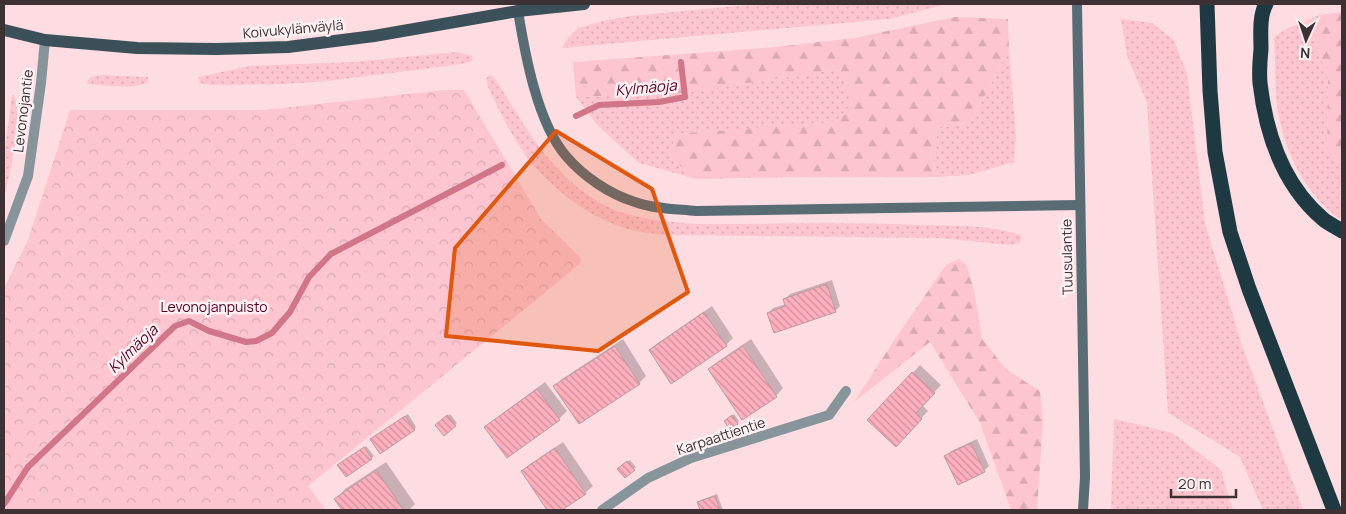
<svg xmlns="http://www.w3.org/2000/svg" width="1346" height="514" viewBox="0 0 1346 514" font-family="Manrope,sans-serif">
	<defs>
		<pattern id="grass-dots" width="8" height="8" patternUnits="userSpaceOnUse" patternTransform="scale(1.25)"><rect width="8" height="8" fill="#fdc5cf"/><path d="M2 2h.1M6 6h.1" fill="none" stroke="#daaab2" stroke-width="1.8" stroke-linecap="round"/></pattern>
		<pattern id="forest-firs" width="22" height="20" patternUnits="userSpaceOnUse" patternTransform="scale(1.25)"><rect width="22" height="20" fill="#fdc5cf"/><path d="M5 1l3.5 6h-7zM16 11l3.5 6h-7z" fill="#daaab2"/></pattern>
		<pattern id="park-crowns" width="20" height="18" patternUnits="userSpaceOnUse" patternTransform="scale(1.25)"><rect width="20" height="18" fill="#fdc5cf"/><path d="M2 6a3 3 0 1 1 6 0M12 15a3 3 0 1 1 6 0" fill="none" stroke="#daaab2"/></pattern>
		<pattern id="building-back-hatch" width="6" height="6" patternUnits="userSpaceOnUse" patternTransform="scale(1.25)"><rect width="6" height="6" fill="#feafbe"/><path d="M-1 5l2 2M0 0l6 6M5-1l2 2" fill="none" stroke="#cf8f9b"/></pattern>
	</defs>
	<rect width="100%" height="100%" fill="#fddde2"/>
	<g fill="url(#grass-dots)">
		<path d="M758,4H946L889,19L562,48L568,38L578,28L603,21L630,16Z"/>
		<path d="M1320,15L1313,33L1328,80L1327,147L1342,164V220C1306,196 1285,153 1278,111C1274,89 1276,61 1274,38L1284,30Z"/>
		<path d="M1121,19L1152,23L1174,40L1187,74L1205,223L1242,345L1303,510H1263L1240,457L1168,413L1147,103L1127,56Z"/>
		<path d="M1009,50L1016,137L1014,162L969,175L934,177L937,129L971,122Z"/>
		<path d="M457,52L472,56L473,60L470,62L455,65L327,81L286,84L210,85L200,83L198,77L250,66L354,62Z"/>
		<path d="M840,69L852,104L835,122L676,134L669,157L696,179L639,163L598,126L576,97L675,94Z"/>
		<path d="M102,75L148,77V82C134,90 104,85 87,84L88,80L91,77Z"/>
		<path d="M491,75L496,80C526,128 554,180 608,207C632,219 670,222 697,224C771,224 845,222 919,225C953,226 991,224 1022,236L1020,243L1011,245L939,238L672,235C662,234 651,234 641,232C600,225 562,197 535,167C515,144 501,114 488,87L486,78Z"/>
		<path d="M12,95H14C23,120 10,172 4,199V156Z"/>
		<path d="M1114,419L1173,433L1221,470L1233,510H1111Z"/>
	</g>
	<g fill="url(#forest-firs)">
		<path d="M1342,12V164L1327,148L1328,80L1313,33L1320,15Z"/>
		<path d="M955,17L1008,19L1009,50L971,122L937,129L934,177H793L696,179L669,157L676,134L835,122L852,104L840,69L675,94L576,97L573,62L776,47L854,38Z"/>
		<path d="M959,259L967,266L974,290L982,339L1007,370L1040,391L1043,421L1037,510H1011L980,423L930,342L854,402L897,336L946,265Z"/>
	</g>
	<path fill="url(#park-crowns)" d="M444,90H464L541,219L580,257L581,263L308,486L326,510H4V288L28,240L70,110H265Z"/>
	<g fill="#0003">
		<path d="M832,280L840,306L835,311L768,313L773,308L786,304L785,299L790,294Z"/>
		<path d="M712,306L733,338L726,345L650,350L658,343Z"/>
		<path d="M623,339L646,376L639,383L555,386L562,379Z"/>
		<path d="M751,339L783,388L776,396L710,369L717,362Z"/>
		<path d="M920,365L941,385L922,405L928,411L896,445L869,420Z"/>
		<path d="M545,382L567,411L559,419L507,456L486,427L494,420Z"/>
		<path d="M408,414L416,427L414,429L374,437Z"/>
		<path d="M450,414L457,423L455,425H437Z"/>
		<path d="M734,414L739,421L737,423L727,419Z"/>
		<path d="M977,439L989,466L984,471L946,456L951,451Z"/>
		<path d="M563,442L593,486L585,493L560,510H549L522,471L530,464Z"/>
		<path d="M366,446L374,456L346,476L341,463Z"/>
		<path d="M630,460L636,467L634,469L621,467Z"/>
		<path d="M386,462L415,504L409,510H343L336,499L345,489Z"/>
		<path d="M717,494L723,510H701L698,503L701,500Z"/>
	</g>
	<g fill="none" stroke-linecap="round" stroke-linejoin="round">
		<g stroke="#d17589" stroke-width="6">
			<path d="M576,116L599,105L659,102L685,97L681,62"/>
			<path d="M4,504L28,467L175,326L189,321L209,331L246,342L256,341L272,333L290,312L309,277L331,254L502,165"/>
		</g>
	</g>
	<g fill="url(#building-back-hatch)" stroke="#bb9da2">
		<path d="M827,284L836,312L774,333L767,313L785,306L783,299Z"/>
		<path d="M704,312L727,346L671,384L649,350Z"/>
		<path d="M615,346L640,384L579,424L553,386Z"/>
		<path d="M743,346L777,397L742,420L708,369Z"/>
		<path d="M912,372L935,393L916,413L922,419L896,447L867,420Z"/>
		<path d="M537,389L560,420L507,458L484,427Z"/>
		<path d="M447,415L456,426L444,436L435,425Z"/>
		<path d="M732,415L738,424L730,430L724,421Z"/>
		<path d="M405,416L415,430L380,454L370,439Z"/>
		<path d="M971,443L985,472L958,485L944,456Z"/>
		<path d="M364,447L372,459L346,477L337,465Z"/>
		<path d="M555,448L586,494L562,510H547L521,471Z"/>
		<path d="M627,461L635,470L625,478L617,469Z"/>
		<path d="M376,470L404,510H342L334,499Z"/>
		<path d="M715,496L720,510H700L697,502Z"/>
	</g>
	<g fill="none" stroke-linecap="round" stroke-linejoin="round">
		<g stroke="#879499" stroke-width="10">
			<path d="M4,241L28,176L41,83L45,40"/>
			<path d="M602,510L648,478L691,458L829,415L846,391"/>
		</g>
		<g stroke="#5a6c73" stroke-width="10">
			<path d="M1077,4L1085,477L1083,510"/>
			<path d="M518,11C525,54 537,122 566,156C583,176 609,194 635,202C654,209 676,209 696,211L1080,205"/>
		</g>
		<path stroke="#3b5059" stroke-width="12" d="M4,30L45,40L137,48L216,49L288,47L374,36L518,11L584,4"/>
		<g stroke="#1f3943" stroke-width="15">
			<path d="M1207,4L1210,91L1215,152L1230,232L1249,289L1334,510"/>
			<path d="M1266,4C1259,16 1261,35 1261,49C1260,60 1259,72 1260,83C1266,134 1283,185 1323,219C1329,224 1336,227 1342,231"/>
		</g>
	</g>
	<path fill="#e0570e" fill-opacity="0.2" stroke="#e0570e" stroke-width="4" stroke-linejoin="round" d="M556,131L652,189L688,292L598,351L446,336L455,248Z"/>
	<g text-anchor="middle" stroke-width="5" stroke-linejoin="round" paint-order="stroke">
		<g font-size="14" fill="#3e3133" stroke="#fdf0f2">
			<text transform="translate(293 29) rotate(-5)" y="5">Koivukylänväylä</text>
			<text transform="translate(23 111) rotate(-83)" y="5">Levonojantie</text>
			<text transform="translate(1067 257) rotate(-91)" y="5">Tuusulantie</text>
			<text transform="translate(721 436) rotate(-18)" y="5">Karpaattientie</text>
		</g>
		<g font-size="14" fill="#570022" stroke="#fdf0f2">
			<text x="214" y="312">Levonojanpuisto</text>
		</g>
		<g font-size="15" font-style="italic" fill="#590324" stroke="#fdf0f2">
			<text transform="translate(646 88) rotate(-5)" y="5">Kylmäoja</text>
			<text transform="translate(133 349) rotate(-44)" y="5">Kylmäoja</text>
		</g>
	</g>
	<rect width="1346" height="514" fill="none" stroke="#3e3133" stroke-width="10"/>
	<g transform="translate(1306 40) rotate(183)" stroke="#fdf0f2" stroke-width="4" paint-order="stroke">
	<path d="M0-4L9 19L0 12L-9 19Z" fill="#3e3133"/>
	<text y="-8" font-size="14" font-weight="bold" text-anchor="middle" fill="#3e3133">N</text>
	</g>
	<path d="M1171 489v8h65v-8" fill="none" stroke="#3e3133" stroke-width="2.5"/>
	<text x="1178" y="489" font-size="15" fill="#3e3133" stroke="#fdf0f2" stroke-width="4" paint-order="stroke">20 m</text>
</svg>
